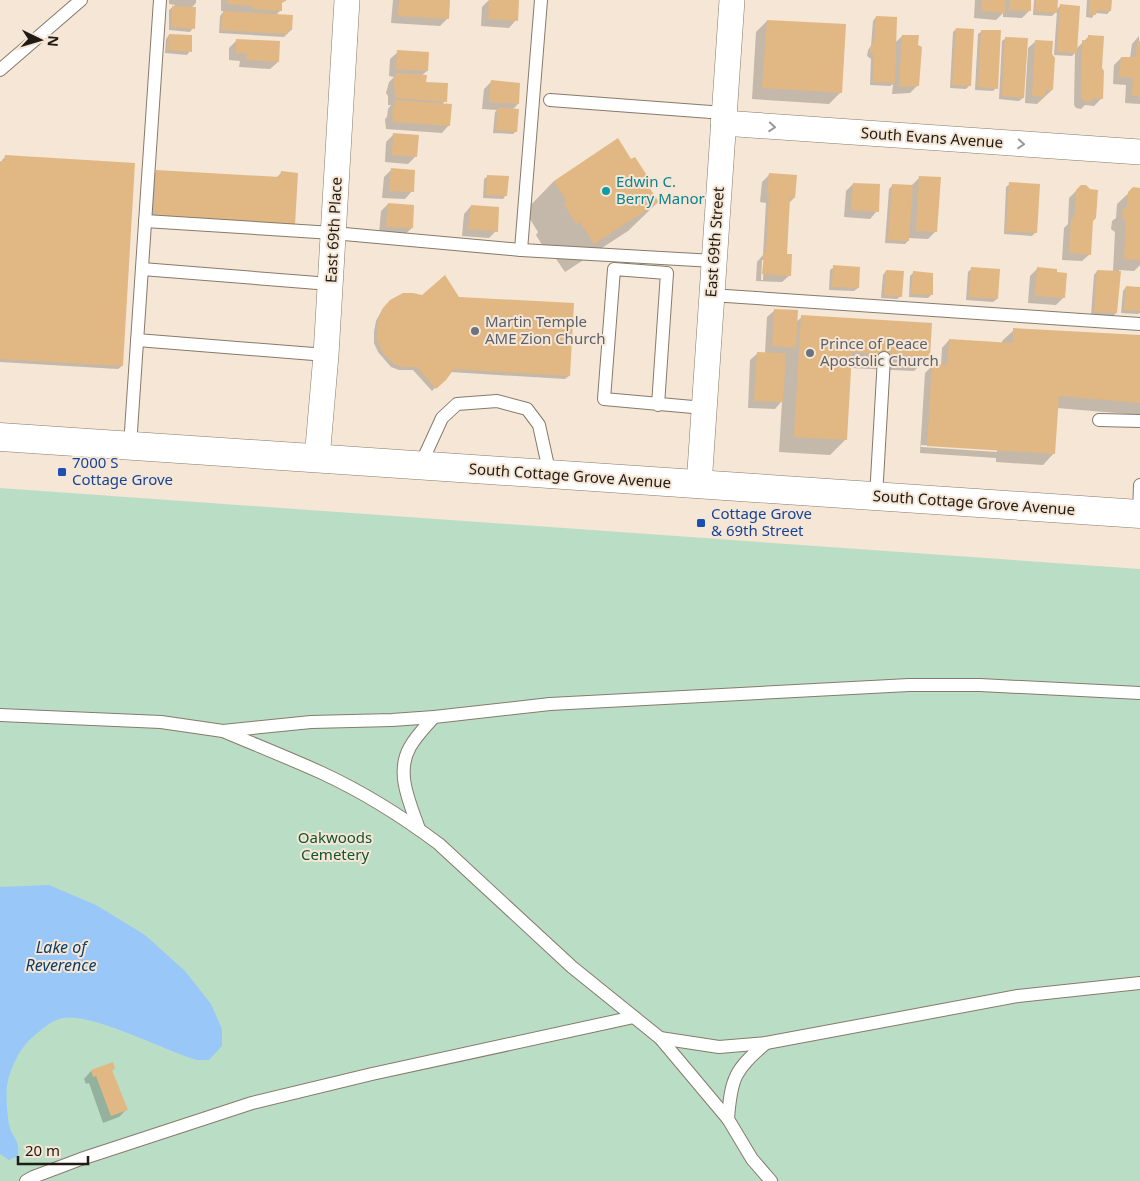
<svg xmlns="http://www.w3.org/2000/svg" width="1140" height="1181" viewBox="0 0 1140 1181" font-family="'Noto Sans',sans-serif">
	<rect width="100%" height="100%" fill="#f5e6d5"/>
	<path fill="#badec5" d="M0,488L1140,569V1181H0Z"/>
	<path fill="#99c8f8" d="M49,885L96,905L145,935L185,971L211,1004L222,1029V1046L209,1060H197C166,1051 91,1012 63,1018C52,1020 42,1029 34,1036C20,1047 10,1068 7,1086C6,1096 7,1122 11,1131C17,1143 19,1141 18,1156L9,1160L0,1154V887Z"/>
	<g fill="#0003" fill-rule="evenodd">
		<path d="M169,0H196V3L191,8L193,28L190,32L169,30V10L175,5L169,4Z"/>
		<path d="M221,0H285L281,4V10L276,15L291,30L284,37L219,33L220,16L224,11H221Z"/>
		<path d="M393,0H449L448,18L440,26L391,23Z"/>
		<path d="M489,0H503L516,20L509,28L481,26L482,7Z"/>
		<path d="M975,0H1030L1029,11L1022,18L1003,17V13L996,20L974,18Z"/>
		<path d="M1034,0H1057L1056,10L1061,5L1076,49L1089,36L1101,68L1102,98L1094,106L1085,105L1081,109L1076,108L1074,105L1075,53L1072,56L1054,55L1057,11L1052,16L1033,15Z"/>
		<path d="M1087,0H1111L1110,11L1107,14L1095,13L1092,18L1086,17Z"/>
		<path d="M876,17L894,44L902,36L918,85L910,93L892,94L893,84L890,86L870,85L871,59L867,56L868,50L871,46L873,21Z"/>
		<path d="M767,21L841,92L829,104L752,99L756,32Z"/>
		<path d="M956,29L970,85L966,89L950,88L953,32Z"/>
		<path d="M982,31L996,88L993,91L975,90L978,34Z"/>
		<path d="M169,35L190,51L187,55L165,53L166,39Z"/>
		<path d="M1139,36L1140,104L1125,103L1126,85L1113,84L1114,65L1121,58H1130L1132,44Z"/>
		<path d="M1006,38L1023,98L1019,101L999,99L1002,41Z"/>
		<path d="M237,40L278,62L270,69L239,67L240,61L229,60V48Z"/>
		<path d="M1036,41L1052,90L1037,104L1025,103L1028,48Z"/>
		<path d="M398,52L427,71L421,76L425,83L445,101L442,104L449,125L442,133L386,129L385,119L387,117L388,109L391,105H388V96L386,93L389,82L394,77L389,76L390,59Z"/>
		<path d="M491,82L518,104L512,110L516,131L513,134L493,133L495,112L497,110L482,109L484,89Z"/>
		<path d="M394,134L416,156L408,164L385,162L386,142Z"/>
		<path d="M6,156L122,366L118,369L0,362V163H2V160Z"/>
		<path d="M631,161L647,177L644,181L658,202L628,231L565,272L550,250L547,253L536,235L538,232L525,211L554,181Z"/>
		<path d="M391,170L412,191L405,199L382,198L384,177Z"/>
		<path d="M157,171L276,178L281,173L297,174L151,224L149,178Z"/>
		<path d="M769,175L794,198L788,204L786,253L790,275L782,282L756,281L757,262L763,255L766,203L760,202L762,182ZM762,260H764L763,280H761Z"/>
		<path d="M488,176L506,195L503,199L483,198L484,179Z"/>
		<path d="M919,178L936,231L928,239L908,238V241L905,244L885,243L889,189L892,186L912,185Z"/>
		<path d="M853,184L877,211L870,219L844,217L846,191Z"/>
		<path d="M1010,184L1036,232L1032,236L1004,234L1006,187Z"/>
		<path d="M1081,186L1092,221L1090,254L1082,261L1062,260L1064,228L1068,224L1069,198Z"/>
		<path d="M1133,189L1140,190V265L1134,271L1119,270L1116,313L1113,316L1091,315L1094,275L1097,271L1113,272L1115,232L1111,229L1112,221L1116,218L1117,204Z"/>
		<path d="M388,204L412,228L404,235L379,234L381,211Z"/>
		<path d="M471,206L496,231L489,238L462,236L464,214Z"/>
		<path d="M834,267L858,288L854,291L829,290L830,270Z"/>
		<path d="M971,269L997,299L993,302L966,300L968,272Z"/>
		<path d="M1037,269L1064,297L1056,305L1028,303L1030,276Z"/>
		<path d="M886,271L901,296L897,299L881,298L883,275Z"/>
		<path d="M913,273L931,295L928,298L909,297L910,276Z"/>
		<path d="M1126,287L1140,288V313L1138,314L1121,313L1123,291Z"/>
		<path d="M422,297L459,298L569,376L565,379L450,372L432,391L413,370H399L391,367L378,352L374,343V332L376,321L383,308Z"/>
		<path d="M775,310L796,322L802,317L929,356L914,371L850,368L845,440L830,455L779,452L782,401L775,409L748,408L750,360L758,353H765L767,317Z"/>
		<path d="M1014,330L1140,337V415L1057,408L1054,453L1043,465L996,462V458L920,453L925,373L933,365L941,366L942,348L949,340L1002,343V341ZM921,445L997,449V452L921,447Z"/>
		<path d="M114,1069L111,1071L126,1110L119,1117L103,1123L89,1083L86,1084L84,1079L91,1071Z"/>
	</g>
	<g fill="#e1b883">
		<path d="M228,0H287L282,3V11L254,9L251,6L227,4Z"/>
		<path d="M399,0H450L449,19L398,16Z"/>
		<path d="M489,0H519L518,21L488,19Z"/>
		<path d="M982,0H1005V13L981,11Z"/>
		<path d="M1010,0H1031V11L1009,10Z"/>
		<path d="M1036,0H1058L1057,13L1036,12Z"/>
		<path d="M1090,0H1112L1111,11L1097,10L1096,15L1089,14Z"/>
		<path d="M1060,4L1080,6L1077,53L1057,52Z"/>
		<path d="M172,6L196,7L195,29L172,27Z"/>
		<path d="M223,11L293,15L292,30H288V34L221,30Z"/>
		<path d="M876,16L897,17L895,83L873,82L874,55L870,52L871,45L874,44Z"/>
		<path d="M767,20L846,24L842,93L762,88Z"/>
		<path d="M956,28L974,29L971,86L952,85Z"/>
		<path d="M981,30H1001L998,89L978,87Z"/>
		<path d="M169,34L192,35V52L168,50Z"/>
		<path d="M902,35H919L918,45L922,47L919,86L899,87Z"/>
		<path d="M1088,35L1104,36L1102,68L1104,71L1103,99L1094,98L1090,102L1084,101L1081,98L1082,40L1088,41Z"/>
		<path d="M1005,37L1028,38L1024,98L1002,96Z"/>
		<path d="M236,39L280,41L279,62L246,60L247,54L236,53Z"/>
		<path d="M1035,40L1053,41L1052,54L1055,58L1053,90H1045V97L1032,96Z"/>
		<path d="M1140,41V96H1132L1133,78L1119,77L1121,57H1136L1137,42Z"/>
		<path d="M397,50L429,52L428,71L396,69Z"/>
		<path d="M396,73L427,75L426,82L448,83L447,102L395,98V88L393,85Z"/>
		<path d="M491,80L520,83L519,104L489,102Z"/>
		<path d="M395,100L452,104L450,126L393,122L392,111L394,108Z"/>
		<path d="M498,107L519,109L517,132L496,130Z"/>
		<path d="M393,133L419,135L417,157L392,155Z"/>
		<path d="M618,138L631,159L635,157L648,177L644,180L659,202L594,244L580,222L577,225L564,204L567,202L554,181Z"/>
		<path d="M5,155L135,163L123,366L0,359V161L4,162Z"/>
		<path d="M391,168L415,170L414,192L389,191Z"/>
		<path d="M156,170L280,177L281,171L298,173L295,225L159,217L154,209Z"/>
		<path d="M769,173L797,175L795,198H790L787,254H792L791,276L762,274L764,253H766L769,195H767Z"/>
		<path d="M487,175L509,176L507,196L486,195Z"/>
		<path d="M919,176L941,177L937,232L916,231Z"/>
		<path d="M1009,182L1040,184L1037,233L1006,231Z"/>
		<path d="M853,183L880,184L879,212L851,210Z"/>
		<path d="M892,184L913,185L909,241L888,240Z"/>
		<path d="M1081,185H1086L1090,189L1098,190L1096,218L1093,221L1091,255L1069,253L1071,219L1075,216L1076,190Z"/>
		<path d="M1133,187L1140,188V260L1124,259L1126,221L1122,217L1123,209L1127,207L1128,192Z"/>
		<path d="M388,203L414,205L413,228L386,227Z"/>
		<path d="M471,205L499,207L498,232L468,229Z"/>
		<path d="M833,265L860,267L859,288L832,287Z"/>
		<path d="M971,267L1000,269L998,299L969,297Z"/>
		<path d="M1037,267L1057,269V272L1067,273L1065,298L1035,296Z"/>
		<path d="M886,270L904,271L902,297L884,295Z"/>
		<path d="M1097,270L1121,271L1117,313L1094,312Z"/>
		<path d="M913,271L933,273V295L911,294Z"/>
		<path d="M445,275L459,297L574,303L570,376L454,369L446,380L436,389L417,367H403L394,364L383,353L377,339V328L379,317L383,308L390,300L403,293H413L422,295Z"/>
		<path d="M1126,286L1140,287V311L1124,310Z"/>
		<path d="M774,309L798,310L796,348L772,346Z"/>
		<path d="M801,315L932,323L930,357L852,352L847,440L794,437Z"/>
		<path d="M1013,328L1140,335V403L1059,396L1055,454L927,446L932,364L947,365L949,339L1013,343Z"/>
		<path d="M757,352L786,353L783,402L754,401Z"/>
		<path d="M113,1062L115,1069L112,1070L128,1110L111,1116L96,1076L93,1077L91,1070Z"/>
	</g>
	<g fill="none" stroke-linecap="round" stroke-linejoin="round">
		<defs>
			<g id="lane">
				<path d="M0,70L81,0"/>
				<path d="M550,100L724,113"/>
				<path d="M145,221L333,233L521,250L714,261"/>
				<path d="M521,250L541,0"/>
				<path d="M142,269L330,284"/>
				<path d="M711,295L1140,324"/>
				<path d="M137,340L326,355"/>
				<path d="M658,405L667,273L614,269L604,399L704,408"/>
				<path d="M1099,420L1140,421"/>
				<path d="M130,446L160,0"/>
				<path d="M420,466L442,418L457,404L497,401L527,409L539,425L550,475"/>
				<path d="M876,497L884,358"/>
				<path d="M1139,514L1140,485"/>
				<path d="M0,715L161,722L223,731L311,722L392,720L434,717L550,704L909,685H980L1140,693"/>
				<path d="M223,731C256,745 289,758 322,773C363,792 403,817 439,844L572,967L660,1038L728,1119L752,1159L771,1181"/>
				<path d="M419,829C410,803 395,773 410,747C416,736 426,726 434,717"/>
				<path d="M660,1038L719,1047L766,1043L1018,996L1140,983"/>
				<path d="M728,1119C731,1077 735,1070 766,1043"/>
				<path d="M26,1181L33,1177L81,1159L252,1103L372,1074L634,1017"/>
			</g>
			<g id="street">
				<path d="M723,123L1140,152"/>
				<path d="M317,459L326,355L347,0"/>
				<path d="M699,485L732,0"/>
			</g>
			<path id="secondary" d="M0,437L1140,514"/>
		</defs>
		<use href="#lane" stroke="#877a6a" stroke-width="14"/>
		<use href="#street" stroke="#877a6a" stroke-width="26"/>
		<use href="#secondary" stroke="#877a6a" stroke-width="29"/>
		<use href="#lane" stroke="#fff" stroke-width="12"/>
		<use href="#street" stroke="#fff" stroke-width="25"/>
		<use href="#secondary" stroke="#fff" stroke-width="28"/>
	</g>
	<defs><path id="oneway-chevron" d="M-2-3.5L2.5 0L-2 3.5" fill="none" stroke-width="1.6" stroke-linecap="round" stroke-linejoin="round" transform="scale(1.25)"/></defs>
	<g stroke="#9b9896">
		<use href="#oneway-chevron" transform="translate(772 127) rotate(4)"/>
		<use href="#oneway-chevron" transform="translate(1021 144) rotate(4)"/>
	</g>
	<circle fill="#0f9aa8" stroke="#f5e6d5" stroke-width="2" cx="606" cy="191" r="5"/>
	<g fill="#6b7280" stroke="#f5e6d5" stroke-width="2">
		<circle cx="475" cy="331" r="5"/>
		<circle cx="810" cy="353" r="5"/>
	</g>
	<g fill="#1a4fb4" stroke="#f5e6d5" stroke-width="2">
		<rect x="57" y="467" width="10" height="10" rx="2.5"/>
		<rect x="696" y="518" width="10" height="10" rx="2.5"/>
	</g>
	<g text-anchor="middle" stroke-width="4" stroke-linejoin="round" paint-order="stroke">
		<g font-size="15" fill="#201b15" stroke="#f5e6d5">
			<text transform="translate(932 138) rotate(4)" y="5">South Evans Avenue</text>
			<text transform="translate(334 230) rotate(-87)" y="5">East 69th Place</text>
			<text transform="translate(715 242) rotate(-86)" y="5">East 69th Street</text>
			<text transform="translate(570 476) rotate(4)" y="5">South Cottage Grove Avenue</text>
			<text transform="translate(974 503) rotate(4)" y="5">South Cottage Grove Avenue</text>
		</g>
		<g font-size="15" fill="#0d838f" stroke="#f5e6d5" text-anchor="start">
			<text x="616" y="187">Edwin C.<tspan x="616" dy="17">Berry Manor</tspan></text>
		</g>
		<g font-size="15" fill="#5b616d" stroke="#f5e6d5" text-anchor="start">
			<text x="485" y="327">Martin Temple<tspan x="485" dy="17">AME Zion Church</tspan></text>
			<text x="820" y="349">Prince of Peace<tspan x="820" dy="17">Apostolic Church</tspan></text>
		</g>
		<g font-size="15" fill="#164399" stroke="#f5e6d5" text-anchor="start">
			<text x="72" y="468">7000 S<tspan x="72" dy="17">Cottage Grove</tspan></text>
			<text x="711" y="519">Cottage Grove<tspan x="711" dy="17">&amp; 69th Street</tspan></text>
		</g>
		<g font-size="15" fill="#0f5631" stroke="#f5e6d5">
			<text x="335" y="843">Oakwoods<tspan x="335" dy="17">Cemetery</tspan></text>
		</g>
		<g font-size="16" font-style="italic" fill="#0a3f6a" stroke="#f5e6d5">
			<text x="61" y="953">Lake of<tspan x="61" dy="18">Reverence</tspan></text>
		</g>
	</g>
	<g transform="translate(40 40) rotate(95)" stroke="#f5e6d5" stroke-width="4" paint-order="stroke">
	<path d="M0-4L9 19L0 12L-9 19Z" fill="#201b15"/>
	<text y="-8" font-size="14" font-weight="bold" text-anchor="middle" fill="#201b15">N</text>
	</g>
	<path d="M18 1156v8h70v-8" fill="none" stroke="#201b15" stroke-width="2.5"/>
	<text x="25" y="1156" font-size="15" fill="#201b15" stroke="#f5e6d5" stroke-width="4" paint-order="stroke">20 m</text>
</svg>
